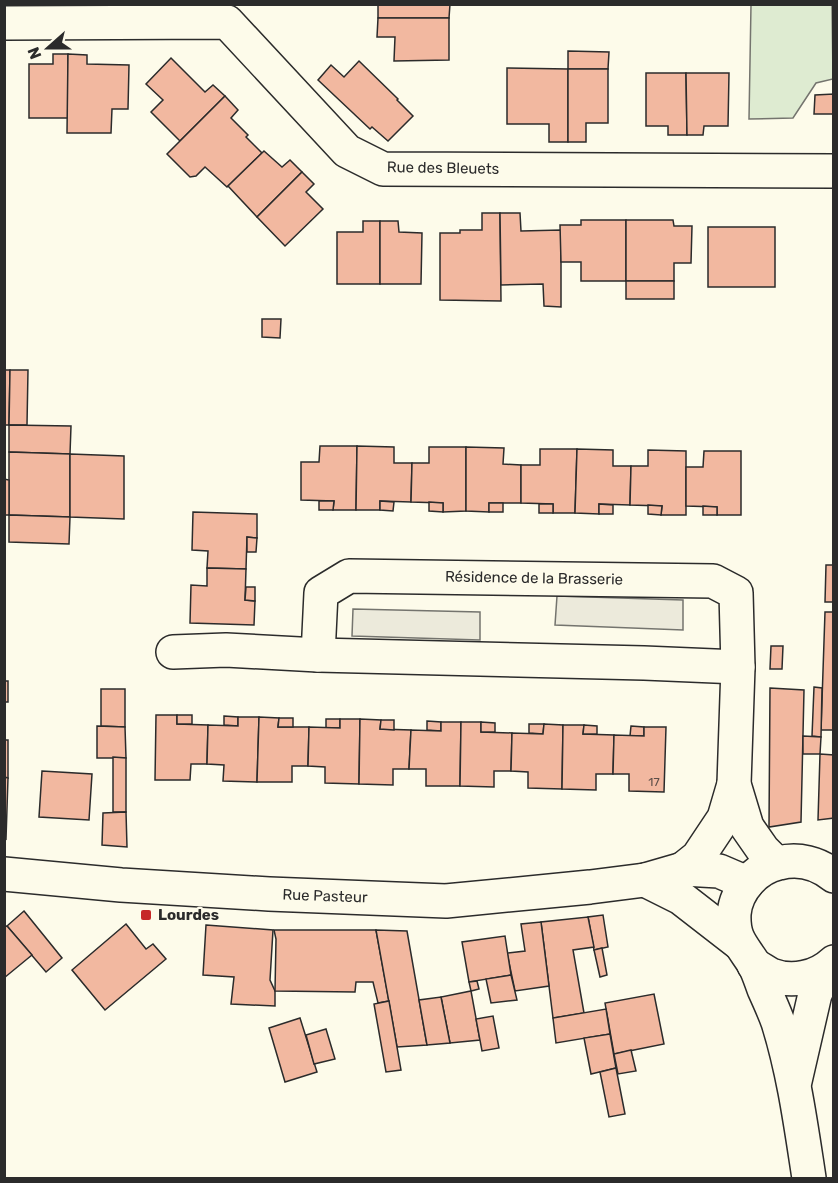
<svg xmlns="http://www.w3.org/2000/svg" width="838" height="1183" viewBox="0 0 838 1183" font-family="Rubik,sans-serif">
	<rect width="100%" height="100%" fill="#fdfbea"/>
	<path fill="#deebd1" stroke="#74746e" stroke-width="1.5" d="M751,5H832L833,79L816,83L793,118L749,119Z"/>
	<g fill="#eceadb" stroke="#74746e" stroke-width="1.5">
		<path d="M557,596L683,600V630L555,625Z"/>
		<path d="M353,609L480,612V640L352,636Z"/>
	</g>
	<g fill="#f2b8a0" stroke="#2b2b2b" stroke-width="1.5">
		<path d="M378,4H450L449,18H378Z"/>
		<path d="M378,18H449V60L394,61L395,37H377Z"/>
		<path d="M568,51L609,52L608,69H568Z"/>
		<path d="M53,54H68V118H29V64H53Z"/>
		<path d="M68,54L87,55V64L129,65L128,109H112L111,133H67Z"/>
		<path d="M171,58L205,92L213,85L225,96L180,141L151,112L163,100L146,84Z"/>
		<path d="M359,61L398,99L397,100L413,116L388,141L372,127L370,129L318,80L331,65L344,77Z"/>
		<path d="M507,68L568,69V142H549V124H507Z"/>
		<path d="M568,69H608V123H586V142H568Z"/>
		<path d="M646,73H686L687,135H668V126H646Z"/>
		<path d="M686,73H729L728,126H704L703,135H687Z"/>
		<path d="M834,94V114H814L815,95Z"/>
		<path d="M225,96L238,110L231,118L248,135L246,137L262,153L227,187L205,167L196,176L190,177L167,154Z"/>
		<path d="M264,151L282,167L290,160L302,172L257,217L228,186Z"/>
		<path d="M302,172L314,184L306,192L323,209L285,246L257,217Z"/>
		<path d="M482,213H500L501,301L440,300V233H460V230H482Z"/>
		<path d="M500,213H520L521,231L561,230V307L544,306L543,284L501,285Z"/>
		<path d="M581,220H626V281H581V262H561L560,225H581Z"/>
		<path d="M626,220H673L674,226H692L691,263H674V281H626Z"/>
		<path d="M363,221H380V284H337V232H363Z"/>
		<path d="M380,221H398L399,232L422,233L421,284H380Z"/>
		<rect x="708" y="227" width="67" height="60"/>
		<rect x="626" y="281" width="48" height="18"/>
		<path d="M262,319H281L280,338L262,337Z"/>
		<path d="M4,370H10L9,425H4Z"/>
		<path d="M10,370H28L27,425H9Z"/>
		<path d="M9,425L71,426L70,454L9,452Z"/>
		<path d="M320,446H357L356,510H333L334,501L301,500V462H319Z"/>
		<path d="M357,446L394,447V463H412L411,502L380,501V510H356Z"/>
		<path d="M429,447H466V511L443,512V503L411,502L412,463H429Z"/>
		<path d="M466,447L504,448L503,464L521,465V503H489V512L466,511Z"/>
		<path d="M540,449H577L575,513H553V504L521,503V465H540Z"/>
		<path d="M577,449L613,450V466H631L630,505L599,504V514L575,513Z"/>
		<path d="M648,450L686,451V515H661L662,506L630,505L631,466H648Z"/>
		<path d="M704,451H741V515H717V507L686,506V467H703Z"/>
		<path d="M9,452L70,454V517L9,515Z"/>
		<path d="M70,454L124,456V519L70,517Z"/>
		<path d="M4,479L9,480V515H4Z"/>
		<path d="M319,501H334L333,510H319Z"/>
		<path d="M380,501L394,502L393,511L380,510Z"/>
		<path d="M429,502L443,503V512L429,511Z"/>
		<rect x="489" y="503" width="14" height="9"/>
		<rect x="539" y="504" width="14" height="9"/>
		<path d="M599,504L613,505V514H599Z"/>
		<path d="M648,505L662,506L661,515L648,514Z"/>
		<path d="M703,506L717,507V515H703Z"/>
		<path d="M193,512L257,514V538L247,537L246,569L207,568L208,551L192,550Z"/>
		<path d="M9,515L70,517L69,544L9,542Z"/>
		<path d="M247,537L257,538L256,552H247Z"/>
		<path d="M826,565H834V602H825Z"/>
		<path d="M207,568L246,569L245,600L255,601L254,625L190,623L191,585L207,586Z"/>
		<path d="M246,587H255V601L245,600Z"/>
		<path d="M825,612H834V730H821Z"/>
		<path d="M771,646H783L782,669H770Z"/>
		<rect x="4" y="681" width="4" height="21"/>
		<path d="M814,687L822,688L821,737L812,736Z"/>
		<path d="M770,688L804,690L801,822L769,827Z"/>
		<path d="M101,689H125V727L101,726Z"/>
		<path d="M156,715H177V724L208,725L207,764H191L190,780H155Z"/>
		<rect x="177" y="715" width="15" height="9"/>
		<path d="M224,716L238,717V726L224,725Z"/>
		<path d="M238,717H259L257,782L223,781L224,765L207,764L208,725L238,726Z"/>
		<path d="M259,717L279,718L278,727H309L308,766H292V782H257Z"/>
		<path d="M279,718H293V727H278Z"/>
		<rect x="326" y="719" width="14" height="9"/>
		<path d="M340,719H360L359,784L325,783V767L308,766L309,727L340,728Z"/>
		<path d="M360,719L381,720L380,729L411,730L409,769H393V785L359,784Z"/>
		<path d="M381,720H394V730L380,729Z"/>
		<path d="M427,721L441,722V731L427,730Z"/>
		<path d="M441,722H461L460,786H426V769H409L411,730L441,731Z"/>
		<path d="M461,722H481V732L512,733L511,771H494V787L460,786Z"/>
		<path d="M481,722L495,723V732H481Z"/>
		<path d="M529,724H544L543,734L529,733Z"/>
		<path d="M544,724L563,725L562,789L528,788V772L511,771L512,733L543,734Z"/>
		<path d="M563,725H584L583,734L614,735L613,774H596V790L562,789Z"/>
		<path d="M584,725L597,726V734H583Z"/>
		<path d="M97,726L125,727L126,758H97Z"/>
		<path d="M631,726L644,727V736H630Z"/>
		<path d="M644,727H666L664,792L629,791V774H613L614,735L644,736Z"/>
		<path d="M803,736L821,737L820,754H803Z"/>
		<path d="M4,740H8V778L4,777Z"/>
		<path d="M820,754L834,755V818L818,820Z"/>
		<path d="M113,757L126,758V812H113Z"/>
		<path d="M42,771L92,774L89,820L39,817Z"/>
		<path d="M4,777L8,778L6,839L4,838Z"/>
		<path d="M126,812L127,847L102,845L103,813Z"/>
		<path d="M24,911L62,958L46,972L7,926Z"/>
		<path d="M603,915L608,947L594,950L588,917Z"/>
		<path d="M588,917L594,947L573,950L584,1013L553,1018L541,922Z"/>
		<path d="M541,922L549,986L515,991L507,953L525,951L521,924Z"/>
		<path d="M126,924L146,949L153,944L166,959L105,1010L72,970Z"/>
		<path d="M206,925L273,930L270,980L275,991V1006L231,1004L234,977L203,975Z"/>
		<path d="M7,926L32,955L4,978V927Z"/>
		<path d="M274,930H376L389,1001L378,1003L373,982H356L355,992L275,991L276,939Z"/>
		<path d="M376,930L407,931L427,1045L397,1047Z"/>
		<path d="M505,936L511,975L469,982L462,942Z"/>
		<path d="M602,948L607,975L600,977L594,950Z"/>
		<path d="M511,975L517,1000L491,1003L486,979Z"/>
		<path d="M477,981L479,989L471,991L469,982Z"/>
		<path d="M471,991L480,1040L450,1043L441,997Z"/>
		<path d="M654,994L664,1044L614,1054L605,1003Z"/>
		<path d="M441,997L450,1043L427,1045L419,1000Z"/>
		<path d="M389,1001L401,1070L386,1072L374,1004Z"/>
		<path d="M606,1009L610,1034L556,1043L553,1018Z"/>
		<path d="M493,1016L499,1048L482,1051L476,1019Z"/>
		<path d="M300,1018L317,1072L285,1082L269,1028Z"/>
		<path d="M326,1029L335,1059L314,1064L306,1035Z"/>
		<path d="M610,1034L616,1068L591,1074L584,1038Z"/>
		<path d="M631,1050L636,1071L618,1074L614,1054Z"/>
		<path d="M616,1068L625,1114L609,1117L600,1072Z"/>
	</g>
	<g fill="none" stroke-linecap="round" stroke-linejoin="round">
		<defs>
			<g id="minor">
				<path d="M4,23L227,22L347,151L383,169L834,171"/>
				<path d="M173,652L226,650L318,655L644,663L738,667"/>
				<path d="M318,655L321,593L349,576L713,581L736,593L738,667L734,784L747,827L763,850L776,863"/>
				<path d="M683,869L698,857L724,818L734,784"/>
			</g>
			<g id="secondary">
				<path d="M4,874L121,885L269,894L446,901L590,887L645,880L683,869L719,871L747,883"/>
				<path d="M645,880L681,898L739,943"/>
				<path d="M754,965C760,968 765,972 771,975C792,983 817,978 834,962"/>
				<path d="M795,1081L815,994L827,969"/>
				<path d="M809,1178C801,1126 794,1073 778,1022C774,1011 769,1000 764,989C761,981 758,971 754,964C742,945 733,939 734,914C736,890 756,868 779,863C798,858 818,863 834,876"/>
			</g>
		</defs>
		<use href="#minor" stroke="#2b2b2b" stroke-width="36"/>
		<use href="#secondary" stroke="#2b2b2b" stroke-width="36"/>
		<use href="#minor" stroke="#fdfbea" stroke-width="33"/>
		<use href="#secondary" stroke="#fdfbea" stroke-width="33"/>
	</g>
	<rect fill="#c62828" stroke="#fdfbea" stroke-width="2" x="140" y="909" width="12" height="12" rx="3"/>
	<g text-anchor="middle" stroke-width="4.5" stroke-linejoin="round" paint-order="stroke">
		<g font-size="12" fill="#5d4e48">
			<text x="654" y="786">17</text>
		</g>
		<g font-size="15" fill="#2b2b2b" stroke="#fdfbea">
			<text transform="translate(443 168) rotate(1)" y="5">Rue des Bleuets</text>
			<text transform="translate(534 578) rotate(1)" y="5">Résidence de la Brasserie</text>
			<text transform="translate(325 896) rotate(2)" y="5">Rue Pasteur</text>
		</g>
		<g font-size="15" font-weight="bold" fill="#2b2b2b" stroke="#fdfbea" text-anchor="start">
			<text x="158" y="920">Lourdes</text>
		</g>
	</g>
	<rect width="838" height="1183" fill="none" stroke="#2b2b2b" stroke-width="12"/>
	<g transform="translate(48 48) rotate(249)" stroke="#fdfbea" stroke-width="4.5" paint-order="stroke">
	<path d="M0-4.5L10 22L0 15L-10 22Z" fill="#2b2b2b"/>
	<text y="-9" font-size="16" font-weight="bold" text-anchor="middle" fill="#2b2b2b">N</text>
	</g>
</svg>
